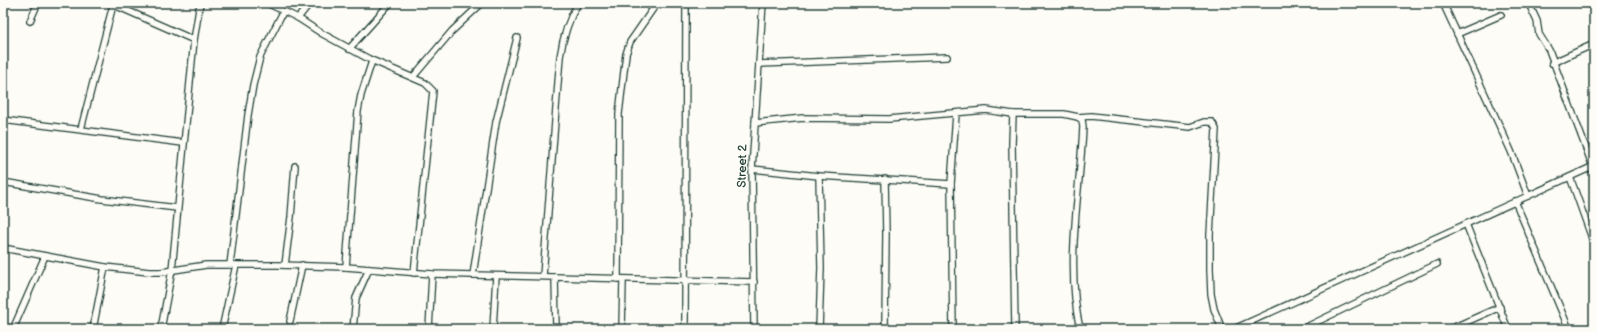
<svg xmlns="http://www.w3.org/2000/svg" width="1597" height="332" viewBox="0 0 1597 332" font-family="'Balsamiq Sans',sans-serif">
	<rect width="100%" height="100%" fill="#fdfcf7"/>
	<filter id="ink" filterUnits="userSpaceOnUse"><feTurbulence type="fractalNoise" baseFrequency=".025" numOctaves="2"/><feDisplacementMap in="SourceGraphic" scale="8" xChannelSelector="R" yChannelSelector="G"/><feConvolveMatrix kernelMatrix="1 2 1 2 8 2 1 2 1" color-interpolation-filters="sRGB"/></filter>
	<g filter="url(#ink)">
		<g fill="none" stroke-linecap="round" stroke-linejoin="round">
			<defs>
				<g id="street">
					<path d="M110,3L194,40"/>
					<path d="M267,3L298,18L321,33L369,59L425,83L433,91L414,273"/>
					<path d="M1040,3H1041"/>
					<path d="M1443,3L1511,151L1528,196"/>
					<path d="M1530,6L1537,21L1539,34L1549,50L1593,167"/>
					<path d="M298,18L310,3"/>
					<path d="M30,21L38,3"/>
					<path d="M1457,34L1501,15"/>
					<path d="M349,49L390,3"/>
					<path d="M1552,63L1594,44"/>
					<path d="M759,64L947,57"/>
					<path d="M413,77L452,31L482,3"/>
					<path d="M1013,114L1012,144L1015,329"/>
					<path d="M1078,117L1091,116L1190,127L1204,122H1212L1216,129L1210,235V269L1211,294L1214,309L1222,329"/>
					<path d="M3,120L183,143"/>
					<path d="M755,123L803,118L889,119L986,110L1013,114H1064L1078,117L1082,120L1083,127C1080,193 1065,263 1080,329"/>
					<path d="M81,129L113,5"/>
					<path d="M752,169L819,176L951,184"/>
					<path d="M819,176L821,268L819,329"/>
					<path d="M1570,177L1594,244"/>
					<path d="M885,179L886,234L885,329"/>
					<path d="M3,182L102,199L177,208"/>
					<path d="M1515,201L1569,329"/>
					<path d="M1466,224L1508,329"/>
					<path d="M3,248L105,267L149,272H161L206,265H278L346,267L432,274L754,282"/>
					<path d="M230,265L248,115L253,85L260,57L283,12"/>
					<path d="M285,265L291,217L295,166"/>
					<path d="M346,267L358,111L361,95L372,61"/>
					<path d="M473,275L496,122L517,38"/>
					<path d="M543,276L560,57C563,37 568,20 578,3"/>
					<path d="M555,277L556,329"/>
					<path d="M618,279L619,114L626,54L630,42L657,3"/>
					<path d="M290,321L302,265"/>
					<path d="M13,329L45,256"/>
					<path d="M93,329L105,267"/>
					<path d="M161,329L172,270L194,40L200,3"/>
					<path d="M222,329L236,265"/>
					<path d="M353,329L356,298L369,269"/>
					<path d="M429,329L432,274"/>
					<path d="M493,329L496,276"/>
					<path d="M622,329L623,280"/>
					<path d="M685,329L686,3"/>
					<path d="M754,329L752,169L763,3"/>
					<path d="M953,329L951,184L956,114"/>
					<path d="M1234,329L1594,166"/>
					<path d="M1302,329L1437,264"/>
					<path d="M1450,329L1500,307"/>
				</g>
			</defs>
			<use href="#street" stroke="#1f3d34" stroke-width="8"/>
			<use href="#street" stroke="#fdfcf7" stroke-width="5.5"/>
		</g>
	</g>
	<g text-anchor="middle" stroke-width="3" stroke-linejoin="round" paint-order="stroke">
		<g font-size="12" fill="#1f3d34" stroke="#fdfcf7">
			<text transform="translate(742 166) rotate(-89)" y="4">Street 2</text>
		</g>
	</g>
	<rect width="1597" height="332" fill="none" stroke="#fdfcf7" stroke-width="16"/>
	<rect x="8" y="8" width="1581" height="316" fill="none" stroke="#1f3d34" stroke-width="1.5" filter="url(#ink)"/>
</svg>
